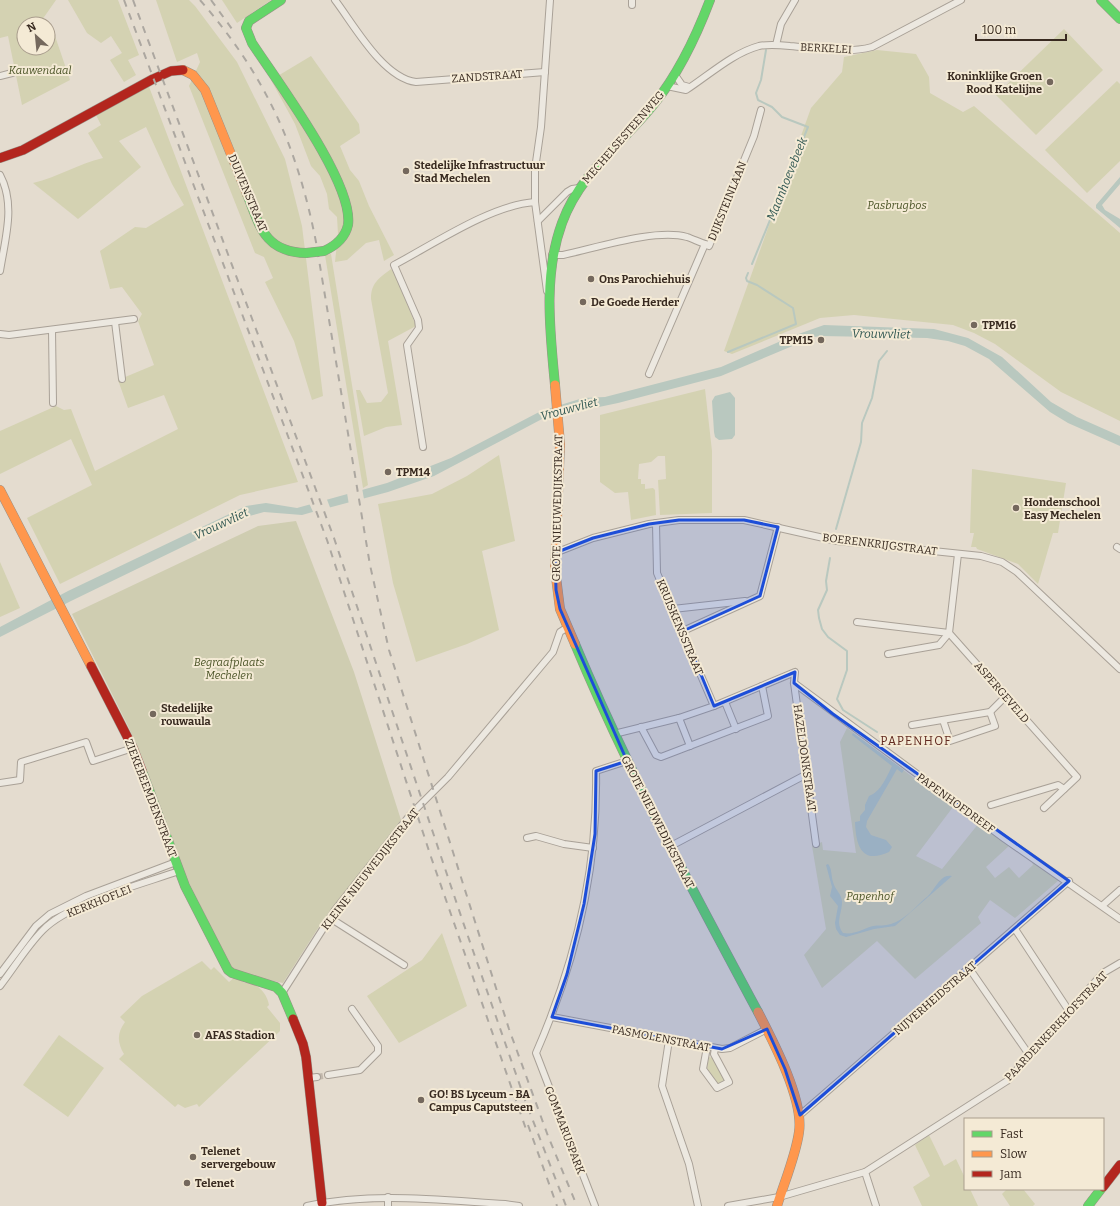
<svg xmlns="http://www.w3.org/2000/svg" width="1120" height="1206" viewBox="0 0 1120 1206" font-family="Bitter,serif">
	<rect width="100%" height="100%" fill="#e4dccf"/>
	<g fill="#d4d2b2">
		<path d="M0,0H56L42,20L45,24H24V48H48V27L54,33L70,80L22,105L8,36L0,38Z"/>
		<path d="M68,0H118L139,55L128,60L136,75L124,82L110,60L122,53L111,36L101,43L87,33Z"/>
		<path d="M156,0H189L195,6L237,62L285,159L302,226L323,396L312,400L294,341L265,282L273,278L264,257L255,253L189,86L200,62L197,53L177,62Z"/>
		<path d="M222,0H271L237,23Z"/>
		<path d="M1064,29L1103,70L1036,135L996,95Z"/>
		<path d="M877,50L916,54L929,77L930,93L963,112L974,106L1120,233V421L1061,392L995,344L974,333L953,325L854,315L820,318L732,354L724,351L811,108L842,72L844,57Z"/>
		<path d="M311,56L359,124L360,133L340,146L350,170L359,181L369,206L394,255L384,261L379,240L366,243L347,260L335,262L338,234L337,217L329,209L327,194L320,176L311,166L295,124L271,80Z"/>
		<path d="M1117,81L1120,84V161L1087,193L1045,150Z"/>
		<path d="M148,84L298,482L240,495L60,584L27,518L92,485L71,439L0,474V431L56,406L64,410L71,409L95,471L178,429L164,395L128,408L118,380L154,365L138,321L142,314L122,287L110,289L100,251L135,227L146,228L184,205L172,184L146,127L119,141L141,167L78,219L33,183C58,177 78,164 103,158L88,133L101,125L96,115Z"/>
		<path d="M331,254L368,485L363,488L325,255Z"/>
		<path d="M391,269L395,274L416,326L388,341L402,425L386,427L364,436L356,390H360L367,403L381,402L388,393L371,299C371,283 379,278 391,269Z"/>
		<path d="M705,389L712,451V513L660,515L658,480L666,479L665,456H658L651,462L639,464L638,479H641V484H645V489L653,488L655,490L656,515L631,520L628,492L615,493L600,482V415Z"/>
		<path d="M499,455L515,541L482,551L499,630L467,644L416,662L393,583L378,504L432,494L467,476Z"/>
		<path d="M972,469L1066,483L1058,533H1053L1038,584L1018,564L977,549L976,547H971L974,533H970Z"/>
		<path d="M0,562L20,608L0,617Z"/>
		<path d="M847,728L953,807L916,856L942,869L979,823L1010,845L986,867L995,878L1009,867L1019,878L1033,865L1032,862L1059,880L1015,918L990,900L978,917L981,923L915,979L877,941L822,988L804,955L826,929L812,846L822,842L823,850L856,853L840,742Z"/>
		<path d="M442,933L467,1006L399,1043L367,996L422,960Z"/>
		<path d="M202,961L211,970L214,967L229,982L235,977L245,983L247,981C258,985 267,993 269,1005L267,1007L280,1023V1031L199,1107L197,1104L185,1108L178,1104L175,1107L119,1059L124,1054C117,1042 117,1033 125,1022L120,1017L142,996Z"/>
		<path d="M59,1035L104,1068L68,1117L23,1085Z"/>
		<path d="M709,1057L713,1058L725,1081L718,1084L707,1068Z"/>
		<path d="M929,1135L944,1166L956,1159L965,1178V1189H970L978,1206H922L913,1187L930,1176L915,1145Z"/>
		<path d="M1007,1189H1023L1035,1204L1033,1206H1010L1002,1194Z"/>
	</g>
	<path fill="#cfcdb1" d="M296,521L354,672L401,820L322,922L283,983L234,973L182,869L146,767L129,728L72,614L258,526Z"/>
	<g fill="#b9c8bf">
		<path d="M1120,177V184L1102,205L1105,210L1120,219V228L1096,208V205Z"/>
		<path d="M824,325L934,329L968,338L1002,357L1051,402L1077,417L1120,436V446L1068,423L1050,412L989,359L965,346L948,341L927,338L821,336L814,337L721,376L618,403L542,419L434,476L388,492L309,513L302,515L264,512L242,518L71,601L0,637V627L68,591L246,506L266,503L297,508L387,483L451,458L541,411L583,398L605,397L721,367L790,337Z"/>
		<path d="M730,392L735,398V435L732,439L719,440L715,437L714,432L712,401L715,396Z"/>
		<path d="M853,733L904,770L902,773L897,769L867,821L866,827L871,835L886,840L892,847L889,852C861,865 856,845 855,822L860,821V816L865,810V805L869,796C881,792 887,776 892,766L852,735Z"/>
		<path d="M828,864C832,868 831,876 833,882C835,890 842,894 842,902C842,914 835,922 843,933C855,935 862,929 873,926C879,925 885,926 891,924C905,920 917,905 928,896C935,889 941,873 952,876L895,926L874,929L846,937L840,935L836,929L835,923L838,906L830,896L832,887L826,865Z"/>
	</g>
	<g fill="#e4dccf">
		<path d="M362,488L364,499L349,505L347,493Z"/>
		<path d="M326,497L331,510L314,514L309,503Z"/>
	</g>
	<g fill="none" stroke-linecap="round" stroke-linejoin="round">
		<g stroke="#b9c8bf" stroke-width="2">
			<path d="M752,264L808,127L782,117L772,107L758,100L756,93L761,80L766,50"/>
			<path d="M728,352L796,324L793,308L757,285L747,281L746,278L748,273"/>
			<path d="M836,529L861,442L862,423L872,398L879,361L887,351"/>
			<path d="M830,558L826,581L827,590L818,610L819,618L822,629L828,637L847,651V670L837,699L843,710L877,732"/>
		</g>
		<path stroke="#c2b8ac" stroke-width="6" stroke-dasharray="6 3" stroke-linecap="butt" d="M317,1077L328,1075"/>
		<defs>
			<g id="street">
				<path d="M335,0C354,25 383,78 416,82L545,72"/>
				<path d="M632,5V0"/>
				<path d="M776,45L781,24L795,0"/>
				<path d="M675,75L682,85L689,87"/>
				<path d="M0,76L12,73"/>
				<path d="M667,86L686,90C709,75 733,53 759,46C769,44 780,45 790,46C816,48 846,54 872,47L961,0"/>
				<path d="M0,175C16,205 5,239 0,271"/>
				<path d="M535,202V169L541,127L550,0"/>
				<path d="M538,221L567,192L572,189L579,188"/>
				<path d="M552,255H563C596,248 656,228 687,237C693,239 699,242 705,244"/>
				<path d="M115,322L122,379"/>
				<path d="M52,330L53,403"/>
				<path d="M0,334L9,335L134,319"/>
				<path d="M649,374L705,244L709,246L754,136L761,110"/>
				<path d="M423,447L407,345L419,328L418,320L394,265C434,244 491,205 535,202L547,291"/>
				<path d="M656,523L657,573L714,706"/>
				<path d="M1117,547L1120,549"/>
				<path d="M555,553L593,538L649,524L679,520H744L837,541L981,556L1002,562L1017,572L1120,669"/>
				<path d="M958,554L949,633L1077,777L1044,808"/>
				<path d="M673,609L745,601"/>
				<path d="M857,622L949,633"/>
				<path d="M683,631L760,596L778,527"/>
				<path d="M888,654L939,645L949,633"/>
				<path d="M794,683L1005,839L1120,919"/>
				<path d="M725,702L736,729"/>
				<path d="M679,718L690,746"/>
				<path d="M943,720L950,741L995,726L990,712"/>
				<path d="M912,725L990,712L1006,696"/>
				<path d="M641,727L656,755L661,757L768,716L762,686"/>
				<path d="M614,734L679,718L714,706L795,672L794,683L816,844"/>
				<path d="M0,783L20,780L21,762L86,742L93,761L133,748"/>
				<path d="M991,805L1058,785L1064,789"/>
				<path d="M527,838L536,836L564,844L593,848"/>
				<path d="M669,847L807,774"/>
				<path d="M1103,905L1120,890"/>
				<path d="M330,918L404,965"/>
				<path d="M1015,929L1069,1011"/>
				<path d="M969,968L1030,1056"/>
				<path d="M0,974L36,926L50,914L86,896L176,862"/>
				<path d="M0,986C14,968 27,946 43,930C69,903 142,884 179,871"/>
				<path d="M282,993L335,910L410,815L448,777L553,652L560,632L568,627"/>
				<path d="M552,1017L722,1049L730,1048L767,1029"/>
				<path d="M669,1040L662,1086L689,1164L698,1206"/>
				<path d="M707,1047L703,1069L717,1088L729,1082L714,1054L715,1048"/>
				<path d="M328,1075L360,1070L378,1052V1046L352,1009"/>
				<path d="M309,1078L317,1077"/>
				<path d="M800,1115L1069,881"/>
				<path d="M865,1172L876,1206"/>
				<path d="M388,1197V1206"/>
				<path d="M307,1206C373,1192 439,1200 505,1204L519,1206"/>
				<path d="M595,1206L536,1053C575,964 598,869 596,771L627,761"/>
				<path d="M728,1206L779,1197L865,1172L1007,1081L1103,973L1120,963"/>
			</g>
			<g id="fast">
				<path d="M281,0L249,21L246,28L252,43C276,80 354,183 348,225C345,238 335,246 324,251"/>
				<path d="M1101,0L1120,19"/>
				<path d="M247,194C260,227 265,252 306,253"/>
				<path d="M555,385C550,331 543,275 562,223C580,173 622,144 654,104C679,73 696,37 710,0"/>
				<path d="M575,644C628,771 693,891 758,1012"/>
				<path d="M142,771L185,886L228,970L232,973L276,987L282,993L293,1019"/>
				<path d="M1088,1206L1101,1189"/>
			</g>
			<g id="slow">
				<path d="M183,70L193,75L205,90L247,194"/>
				<path d="M555,385L560,444L555,569L560,609L575,644"/>
				<path d="M0,490L91,666"/>
				<path d="M758,1012C773,1041 804,1100 799,1132C796,1155 784,1183 777,1206"/>
			</g>
			<g id="jam">
				<path d="M0,158L23,150L153,79L171,71L183,70"/>
				<path d="M91,666L133,748L142,771"/>
				<path d="M293,1019L303,1044L306,1057L322,1203"/>
				<path d="M1103,1187L1120,1165"/>
			</g>
		</defs>
		<use href="#street" stroke="#a9a197" stroke-width="8"/>
		<use href="#fast" stroke="#999188" stroke-width="10"/>
		<use href="#slow" stroke="#999188" stroke-width="10"/>
		<use href="#jam" stroke="#999188" stroke-width="10"/>
		<use href="#street" stroke="#ece8e0" stroke-width="6"/>
		<use href="#fast" stroke="#63d668" stroke-width="9"/>
		<use href="#slow" stroke="#ff974d" stroke-width="9"/>
		<use href="#jam" stroke="#b3261e" stroke-width="9"/>
		<g stroke="#aca7a0" stroke-width="2" stroke-dasharray="7 7" stroke-linecap="butt">
			<path d="M124,0L327,540L431,857L527,1132"/>
			<path d="M133,0L334,538L463,922L525,1100L566,1206"/>
			<path d="M200,0C265,75 297,145 316,242L370,565L389,650L509,1029L548,1136L577,1206"/>
			<path d="M211,0L232,29"/>
			<path d="M528,1125L557,1206"/>
		</g>
		<defs>
			<path id="fast-bridge" d="M306,253L324,251"/>
		</defs>
		<use href="#fast-bridge" stroke="#999188" stroke-width="10" stroke-linecap="butt"/>
		<use href="#fast-bridge" stroke="#63d668" stroke-width="9"/>
	</g>
	<path fill="#1d4ed8" fill-opacity="0.2" stroke="#1d4ed8" stroke-width="3" stroke-linejoin="round" d="M679,520H744L778,527L760,596L683,631L714,706L795,672L794,683L833,714L1069,881L800,1115L785,1069L767,1029L722,1049L552,1017L567,974L584,904L595,834L596,771L627,761L560,609L556,590L555,553L593,538L649,524Z"/>
	<g fill="#74685d" stroke="#f4ead5" stroke-width="1.5">
		<circle cx="1050" cy="82" r="4"/>
		<circle cx="406" cy="171" r="4"/>
		<circle cx="591" cy="279" r="4"/>
		<circle cx="583" cy="302" r="4"/>
		<circle cx="974" cy="325" r="4"/>
		<circle cx="821" cy="340" r="4"/>
		<circle cx="388" cy="472" r="4"/>
		<circle cx="1016" cy="508" r="4"/>
		<circle cx="153" cy="714" r="4"/>
		<circle cx="197" cy="1035" r="4"/>
		<circle cx="421" cy="1100" r="4"/>
		<circle cx="193" cy="1157" r="4"/>
		<circle cx="187" cy="1183" r="4"/>
	</g>
	<g text-anchor="middle" stroke-width="4" stroke-linejoin="round" paint-order="stroke">
		<g font-size="11" fill="#382a20" stroke="#f4ead5">
			<text transform="translate(826 48) rotate(3)" y="4">BERKELEI</text>
			<text transform="translate(487 76) rotate(-4)" y="4">ZANDSTRAAT</text>
			<text transform="translate(623 137) rotate(-49)" y="4">MECHELSESTEENWEG</text>
			<text transform="translate(248 193) rotate(67)" y="4">DUIVENSTRAAT</text>
			<text transform="translate(727 201) rotate(-68)" y="4">DIJKSTEINLAAN</text>
			<text transform="translate(557 508) rotate(-89)" y="4">GROTE NIEUWEDIJKSTRAAT</text>
			<text transform="translate(880 544) rotate(7)" y="4">BOERENKRIJGSTRAAT</text>
			<text transform="translate(680 627) rotate(67)" y="4">KRUISKENSSTRAAT</text>
			<text transform="translate(1002 692) rotate(49)" y="4">ASPERGEVELD</text>
			<text transform="translate(805 758) rotate(82)" y="4">HAZELDONKSTRAAT</text>
			<text transform="translate(151 798) rotate(69)" y="4">ZIEKEBEEMDENSTRAAT</text>
			<text transform="translate(956 803) rotate(36)" y="4">PAPENHOFDREEF</text>
			<text transform="translate(658 822) rotate(63)" y="4">GROTE NIEUWEDIJKSTRAAT</text>
			<text transform="translate(370 869) rotate(-52)" y="4">KLEINE NIEUWEDIJKSTRAAT</text>
			<text transform="translate(99 901) rotate(-22)" y="4">KERKHOFLEI</text>
			<text transform="translate(935 998) rotate(-41)" y="4">NIJVERHEIDSTRAAT</text>
			<text transform="translate(1056 1026) rotate(-47)" y="4">PAARDENKERKHOFSTRAAT</text>
			<text transform="translate(661 1038) rotate(11)" y="4">PASMOLENSTRAAT</text>
			<text transform="translate(565 1130) rotate(69)" y="4">GOMMARUSPARK</text>
		</g>
		<g font-size="11" font-style="italic" fill="#4b5427" stroke="#f4ead5">
			<text x="40" y="74">Kauwendaal</text>
			<text x="897" y="209">Pasbrugbos</text>
			<text x="229" y="666">Begraafplaats<tspan x="229" dy="13">Mechelen</tspan></text>
			<text x="870" y="900">Papenhof</text>
		</g>
		<g font-size="11" font-weight="bold" fill="#382a20" stroke="#f4ead5" text-anchor="start">
			<text x="1042" y="80" text-anchor="end">Koninklijke Groen<tspan x="1042" dy="13">Rood Katelijne</tspan></text>
			<text x="414" y="169">Stedelijke Infrastructuur<tspan x="414" dy="13">Stad Mechelen</tspan></text>
			<text x="599" y="283">Ons Parochiehuis</text>
			<text x="591" y="306">De Goede Herder</text>
			<text x="982" y="329">TPM16</text>
			<text x="813" y="344" text-anchor="end">TPM15</text>
			<text x="396" y="476">TPM14</text>
			<text x="1024" y="506">Hondenschool<tspan x="1024" dy="13">Easy Mechelen</tspan></text>
			<text x="161" y="712">Stedelijke<tspan x="161" dy="13">rouwaula</tspan></text>
			<text x="205" y="1039">AFAS Stadion</text>
			<text x="429" y="1098">GO! BS Lyceum - BA<tspan x="429" dy="13">Campus Caputsteen</tspan></text>
			<text x="201" y="1155">Telenet<tspan x="201" dy="13">servergebouw</tspan></text>
			<text x="195" y="1187">Telenet</text>
		</g>
		<g font-size="12" font-style="italic" fill="#305752" stroke="#f4ead5">
			<text transform="translate(787 179) rotate(-68)" y="4">Maanhoevebeek</text>
			<text transform="translate(881 334) rotate(1)" y="4">Vrouwvliet</text>
			<text transform="translate(569 409) rotate(-15)" y="4">Vrouwvliet</text>
			<text transform="translate(221 524) rotate(-25)" y="4">Vrouwvliet</text>
		</g>
		<g font-size="12" letter-spacing="1" fill="#632b21" stroke="#f4ead5">
			<text x="916" y="745">PAPENHOF</text>
		</g>
	</g>
	<rect x="964" y="1118" width="140" height="72" fill="#f4ead5" stroke="#a99d8d"/>
	<rect x="972" y="1131" width="20" height="6" fill="#63d668" stroke="#a99d8d"/>
	<text x="1000" y="1138" font-size="12" fill="#382a20">Fast</text>
	<rect x="972" y="1151" width="20" height="6" fill="#ff974d" stroke="#a99d8d"/>
	<text x="1000" y="1158" font-size="12" fill="#382a20">Slow</text>
	<rect x="972" y="1171" width="20" height="6" fill="#b3261e" stroke="#a99d8d"/>
	<text x="1000" y="1178" font-size="12" fill="#382a20">Jam</text>
	<g transform="translate(36 36) rotate(333)"><circle r="19" fill="#f4ead5" stroke="#a99d8d"/>
	<path d="M0-3L7 15L0 10L-7 15Z" fill="#74685d"/>
	<text y="-6" font-size="11" font-weight="bold" text-anchor="middle" fill="#382a20">N</text>
	</g>
	<path d="M976 34v6h90v-6" fill="none" stroke="#382a20" stroke-width="2"/>
	<text x="982" y="34" font-size="12" fill="#382a20" stroke="#f4ead5" stroke-width="3" paint-order="stroke">100 m</text>
</svg>
